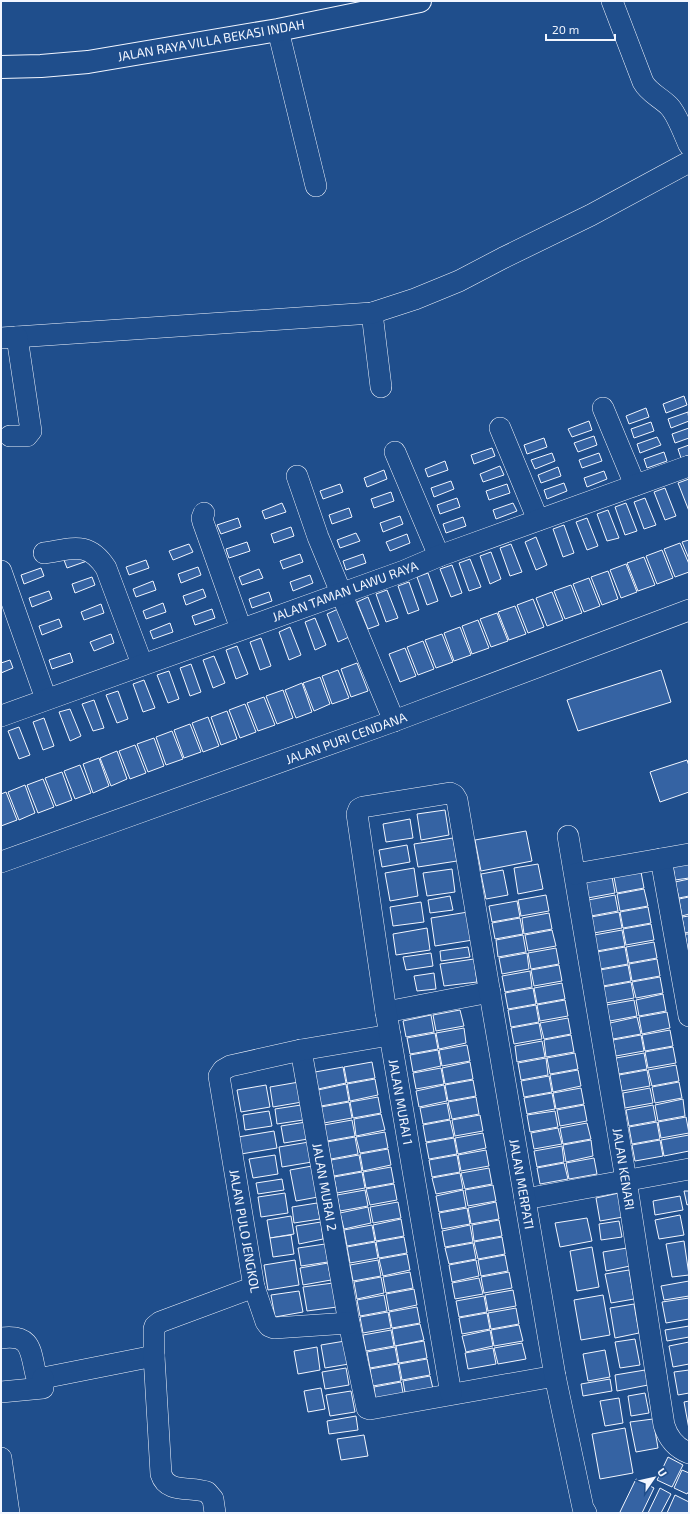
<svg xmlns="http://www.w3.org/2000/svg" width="690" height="1514" viewBox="0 0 690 1514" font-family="'Exo 2',sans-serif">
	<rect width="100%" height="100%" fill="#1f4e8c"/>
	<g fill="#3563a3" stroke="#f2f6ff">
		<path d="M684,396L687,405L666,413L663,404Z"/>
		<path d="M646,408L649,417L629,424L626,416Z"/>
		<path d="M688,412L689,421L671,428L668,419Z"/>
		<path d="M589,421L592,430L572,437L568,429Z"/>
		<path d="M651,422L654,431L634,438L631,429Z"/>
		<path d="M689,428V438L675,443L672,434Z"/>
		<path d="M594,436L597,445L578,452L574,443Z"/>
		<path d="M657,437L661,445L640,453L637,444Z"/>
		<path d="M544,438L547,447L527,454L524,445Z"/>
		<path d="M689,445V455L681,458L678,449Z"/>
		<path d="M492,448L495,456L474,464L471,455Z"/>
		<path d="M664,452L667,461L647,468L644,459Z"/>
		<path d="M552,453L555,461L535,469L531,460Z"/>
		<path d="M599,453L602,461L582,468L579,460Z"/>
		<path d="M445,461L448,470L428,477L425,469Z"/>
		<path d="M500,466L504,475L483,482L480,474Z"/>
		<path d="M558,467L561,476L541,483L538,475Z"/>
		<path d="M384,470L387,479L367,487L364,478Z"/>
		<path d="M604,471L607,479L587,487L584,478Z"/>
		<path d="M689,479V511L678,483Z"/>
		<path d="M451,481L454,489L434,497L431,488Z"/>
		<path d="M564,483L567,491L547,499L544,490Z"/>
		<path d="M340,484L343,492L323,499L320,491Z"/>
		<path d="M507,484L510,493L489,500L486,491Z"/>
		<path d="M665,488L676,516L665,520L654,492Z"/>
		<path d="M391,492L394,501L374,508L371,499Z"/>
		<path d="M457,498L460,507L440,514L437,505Z"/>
		<path d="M645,498L656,525L644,529L634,502Z"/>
		<path d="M282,503L286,512L265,519L262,511Z"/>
		<path d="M513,503L517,511L496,519L493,510Z"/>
		<path d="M626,503L637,531L625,535L615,507Z"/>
		<path d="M349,508L352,517L332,524L329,515Z"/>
		<path d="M608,510L619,538L607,541L597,514Z"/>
		<path d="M400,516L403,524L383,532L380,523Z"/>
		<path d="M463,517L466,526L446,533L443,524Z"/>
		<path d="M238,518L241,527L221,534L217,525Z"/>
		<path d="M587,518L598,546L587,550L576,522Z"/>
		<path d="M564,525L574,553L563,557L553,529Z"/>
		<path d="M291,527L294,536L274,543L271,534Z"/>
		<path d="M356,533L360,541L340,548L337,540Z"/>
		<path d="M407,534L410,543L390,551L386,542Z"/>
		<path d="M536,537L547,565L536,570L525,542Z"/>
		<path d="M689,540V559L682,542Z"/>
		<path d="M247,542L250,551L229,558L226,549Z"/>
		<path d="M680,543L689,564V572L675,577L664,549Z"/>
		<path d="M189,544L193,552L173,560L169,551Z"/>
		<path d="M511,544L522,572L510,576L500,548Z"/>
		<path d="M662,550L673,578L657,584L646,556Z"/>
		<path d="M491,552L501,579L490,584L480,556Z"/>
		<path d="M84,553L87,561L67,568L64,560Z"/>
		<path d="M300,554L303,562L283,569L280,561Z"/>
		<path d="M363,554L366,563L346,570L343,561Z"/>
		<path d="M644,557L655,585L638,591L627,563Z"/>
		<path d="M470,559L481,587L469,591L459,563Z"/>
		<path d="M146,560L149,568L129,575L126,567Z"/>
		<path d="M626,564L637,592L621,598L610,570Z"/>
		<path d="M452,565L462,593L451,597L440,569Z"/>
		<path d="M198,567L201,575L181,583L178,574Z"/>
		<path d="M41,568L44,576L24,584L21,575Z"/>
		<path d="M259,569L263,578L242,585L239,577Z"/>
		<path d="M608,571L618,599L602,605L591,577Z"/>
		<path d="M428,573L438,601L427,605L417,577Z"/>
		<path d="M310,575L313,583L293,591L290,582Z"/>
		<path d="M92,577L95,585L75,593L72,584Z"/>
		<path d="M589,578L600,606L584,612L573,584Z"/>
		<path d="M153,581L156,590L136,597L133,589Z"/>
		<path d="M409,582L419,610L408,614L398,586Z"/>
		<path d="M571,585L582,613L565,619L554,591Z"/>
		<path d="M203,589L206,597L186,605L183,596Z"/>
		<path d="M387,590L398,618L386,622L376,594Z"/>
		<path d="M49,591L52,599L32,607L29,598Z"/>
		<path d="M269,592L272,601L252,608L249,599Z"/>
		<path d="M552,592L563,620L547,626L536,598Z"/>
		<path d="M368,597L379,625L368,629L357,602Z"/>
		<path d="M533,599L544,627L528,633L517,605Z"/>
		<path d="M163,603L166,612L146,619L143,611Z"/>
		<path d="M101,604L104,613L84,620L81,612Z"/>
		<path d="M515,606L526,634L509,640L498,612Z"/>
		<path d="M212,609L215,618L195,625L192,616Z"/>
		<path d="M338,609L349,637L338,642L327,614Z"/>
		<path d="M497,613L508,641L491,647L480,619Z"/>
		<path d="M315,618L326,645L315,650L305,622Z"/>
		<path d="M59,619L62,627L42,635L39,626Z"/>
		<path d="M478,620L489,648L472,654L462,626Z"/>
		<path d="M170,623L173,632L153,639L150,631Z"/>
		<path d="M290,627L301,655L289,660L279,632Z"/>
		<path d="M460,627L471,655L454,661L444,633Z"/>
		<path d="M111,634L114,643L94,651L90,642Z"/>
		<path d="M442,634L453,662L436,668L425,640Z"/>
		<path d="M261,638L271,666L260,670L250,642Z"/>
		<path d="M423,641L434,669L418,675L407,647Z"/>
		<path d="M237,646L248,674L236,679L226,650Z"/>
		<path d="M405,648L416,676L400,682L389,654Z"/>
		<path d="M70,653L73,662L52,669L49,660Z"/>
		<path d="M214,656L225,683L213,688L203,660Z"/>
		<path d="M10,660L13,668L1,673V663Z"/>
		<path d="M357,663L368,691L351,697L341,669Z"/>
		<path d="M191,664L201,692L190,696L180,668Z"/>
		<path d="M338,670L349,698L332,704L322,676Z"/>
		<path d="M661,670L671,702L578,731L567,700Z"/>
		<path d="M169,671L179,699L168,703L157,675Z"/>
		<path d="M320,677L330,704L314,711L303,683Z"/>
		<path d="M144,680L155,708L143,712L133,684Z"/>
		<path d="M302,683L312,712L296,718L285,690Z"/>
		<path d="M283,690L293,718L277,724L266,696Z"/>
		<path d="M118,691L128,719L117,723L106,695Z"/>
		<path d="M264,697L275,725L258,731L247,703Z"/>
		<path d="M94,700L104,728L93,731L82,704Z"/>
		<path d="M245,704L256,732L240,738L229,710Z"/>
		<path d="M70,709L81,736L70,741L59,712Z"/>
		<path d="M227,711L237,739L221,745L211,717Z"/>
		<path d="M208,717L219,746L203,752L192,723Z"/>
		<path d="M44,718L54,746L43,750L33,722Z"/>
		<path d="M190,724L201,752L184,758L174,730Z"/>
		<path d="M19,727L30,755L19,759L8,731Z"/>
		<path d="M172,731L183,759L166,765L156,737Z"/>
		<path d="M154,738L164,766L148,772L137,744Z"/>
		<path d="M135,745L146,773L130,779L119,751Z"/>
		<path d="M117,751L127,779L111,786L100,758Z"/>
		<path d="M99,758L109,786L93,793L83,764Z"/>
		<path d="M687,760L689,766V792L660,802L650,772Z"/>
		<path d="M80,765L91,793L75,799L64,771Z"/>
		<path d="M62,772L72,800L56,806L45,778Z"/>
		<path d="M43,779L54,807L38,813L27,785Z"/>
		<path d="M25,785L35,813L19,820L8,792Z"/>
		<path d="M6,792L17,820L1,826V794Z"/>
		<path d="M445,810L449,835L421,840L417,814Z"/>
		<path d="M410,819L413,838L386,842L383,824Z"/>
		<path d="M526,831L532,861L481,871L475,840Z"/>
		<path d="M453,838L457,861L418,867L414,844Z"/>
		<path d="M407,845L410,862L382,867L379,850Z"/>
		<path d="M689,861V878L675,880L673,865Z"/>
		<path d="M538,864L543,889L518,894L514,868Z"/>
		<path d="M414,868L418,896L390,901L385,873Z"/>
		<path d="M452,869L455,892L427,896L423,873Z"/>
		<path d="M503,870L508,895L486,899L481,874Z"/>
		<path d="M641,872L644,888L617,893L614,877Z"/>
		<path d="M612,877L615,893L588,898L584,882Z"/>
		<path d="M689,879V896L679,898L675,882Z"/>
		<path d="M644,889L648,906L620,911L617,894Z"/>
		<path d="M546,895L549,911L521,916L518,900Z"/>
		<path d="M615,895L618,911L591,916L588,900Z"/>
		<path d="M450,896L453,910L430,913L428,900Z"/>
		<path d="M689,897V914L682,916L679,899Z"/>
		<path d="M517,901L520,917L492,922L489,906Z"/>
		<path d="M421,902L424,922L393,926L390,907Z"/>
		<path d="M648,907L651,923L623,928L620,912Z"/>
		<path d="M468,912L473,940L435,946L431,918Z"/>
		<path d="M619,912L622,928L594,933L591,917Z"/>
		<path d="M549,913L552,929L524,934L522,918Z"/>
		<path d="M689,916V932L685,933L682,917Z"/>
		<path d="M520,918L523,934L495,939L492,923Z"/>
		<path d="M651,924L654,940L626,945L623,929Z"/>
		<path d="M427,928L430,950L396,955L393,934Z"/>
		<path d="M552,930L556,946L528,951L525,935Z"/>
		<path d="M622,930L625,946L597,951L594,935Z"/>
		<path d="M685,934H689V950L688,951Z"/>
		<path d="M523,935L526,952L498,957L496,940Z"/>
		<path d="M654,942L657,958L629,963L626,947Z"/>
		<path d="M468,947L470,957L441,961L440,951Z"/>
		<path d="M625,947L628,964L600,969L597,952Z"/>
		<path d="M556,948L559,964L531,969L528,953Z"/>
		<path d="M431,953L433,966L406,970L403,957Z"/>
		<path d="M527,953L529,969L502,974L499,958Z"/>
		<path d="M474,959L477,982L444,986L440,964Z"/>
		<path d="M657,959L660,976L632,981L629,964Z"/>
		<path d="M559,965L562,981L534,986L531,970Z"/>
		<path d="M628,965L631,981L603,986L600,970Z"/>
		<path d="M530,971L532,987L505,992L502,976Z"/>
		<path d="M434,973L436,989L417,991L414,976Z"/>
		<path d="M660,977L663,993L636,998L632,982Z"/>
		<path d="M631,982L634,998L606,1003L603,987Z"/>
		<path d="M562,983L565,999L537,1004L534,988Z"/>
		<path d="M533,988L536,1004L508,1009L505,993Z"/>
		<path d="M663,994L666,1011L639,1016L636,1000Z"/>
		<path d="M565,1000L568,1016L540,1021L537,1005Z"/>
		<path d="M634,1000L637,1016L610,1021L606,1005Z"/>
		<path d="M536,1005L539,1022L511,1027L508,1010Z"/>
		<path d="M460,1010L464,1026L436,1031L433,1015Z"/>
		<path d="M667,1012L670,1028L642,1034L639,1017Z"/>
		<path d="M431,1015L434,1032L406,1037L403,1021Z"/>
		<path d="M637,1017L641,1034L613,1039L610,1023Z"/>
		<path d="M568,1018L571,1034L544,1039L540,1023Z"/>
		<path d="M539,1023L542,1039L514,1044L511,1028Z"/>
		<path d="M464,1028L466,1043L439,1049L436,1033Z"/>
		<path d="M670,1030L673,1046L645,1051L642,1035Z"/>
		<path d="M435,1033L438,1049L410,1054L407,1038Z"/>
		<path d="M571,1035L574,1052L546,1057L544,1040Z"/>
		<path d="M641,1035L644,1051L616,1056L613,1040Z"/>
		<path d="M542,1041L545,1057L517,1062L515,1046Z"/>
		<path d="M467,1045L470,1061L442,1066L439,1050Z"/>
		<path d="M673,1047L676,1063L648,1068L645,1052Z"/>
		<path d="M438,1050L441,1066L413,1072L410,1055Z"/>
		<path d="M575,1053L578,1069L550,1074L547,1058Z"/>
		<path d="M644,1053L647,1069L619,1074L616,1058Z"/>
		<path d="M546,1058L548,1075L521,1080L518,1063Z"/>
		<path d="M372,1062L375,1078L347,1083L344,1067Z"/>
		<path d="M470,1062L473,1079L445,1084L442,1068Z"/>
		<path d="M676,1065L679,1081L652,1086L648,1070Z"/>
		<path d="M343,1067L346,1083L318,1089L315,1072Z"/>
		<path d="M441,1068L444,1084L416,1089L413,1073Z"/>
		<path d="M578,1070L581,1086L553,1092L550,1075Z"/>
		<path d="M647,1070L650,1086L622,1091L619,1075Z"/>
		<path d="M549,1076L552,1092L524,1097L521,1081Z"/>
		<path d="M375,1079L378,1095L350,1101L347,1084Z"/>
		<path d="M473,1080L476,1096L448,1101L445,1085Z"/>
		<path d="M299,1082L302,1102L273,1107L270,1087Z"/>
		<path d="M679,1082L682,1098L655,1103L652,1087Z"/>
		<path d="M346,1084L349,1101L321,1106L318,1090Z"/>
		<path d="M266,1085L270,1107L241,1112L237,1090Z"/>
		<path d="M444,1085L447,1101L419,1107L416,1091Z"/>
		<path d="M581,1088L584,1104L556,1109L553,1093Z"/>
		<path d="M650,1088L653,1103L625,1108L623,1093Z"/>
		<path d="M552,1093L555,1109L527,1114L524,1098Z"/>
		<path d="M378,1097L381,1113L353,1118L350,1102Z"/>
		<path d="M476,1097L479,1114L452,1119L448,1102Z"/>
		<path d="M683,1099L685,1116L658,1121L655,1105Z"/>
		<path d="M349,1102L352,1118L324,1123L321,1107Z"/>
		<path d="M447,1103L450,1119L423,1124L420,1108Z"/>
		<path d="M301,1105L303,1120L277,1124L275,1109Z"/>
		<path d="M584,1105L587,1121L560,1126L557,1110Z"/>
		<path d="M653,1105L656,1121L629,1126L626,1110Z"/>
		<path d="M269,1111L272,1126L245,1130L243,1115Z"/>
		<path d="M555,1111L558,1127L530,1132L527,1115Z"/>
		<path d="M381,1114L385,1130L356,1136L354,1119Z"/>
		<path d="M480,1115L483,1131L455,1136L452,1120Z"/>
		<path d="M686,1117L689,1133L661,1138L658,1122Z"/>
		<path d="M352,1120L355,1136L327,1141L324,1125Z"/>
		<path d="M450,1120L454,1137L426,1142L423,1125Z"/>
		<path d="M306,1122L308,1139L284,1143L281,1126Z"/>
		<path d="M657,1122L660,1139L632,1144L629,1127Z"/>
		<path d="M587,1123L591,1139L563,1144L560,1128Z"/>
		<path d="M558,1128L562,1144L534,1149L531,1133Z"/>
		<path d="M274,1131L277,1148L241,1154L238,1137Z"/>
		<path d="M385,1132L388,1148L360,1153L356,1137Z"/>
		<path d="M483,1133L486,1148L458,1154L455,1138Z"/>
		<path d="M689,1135V1151L664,1156L661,1140Z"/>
		<path d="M355,1137L358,1154L331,1159L327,1142Z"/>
		<path d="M454,1138L457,1154L429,1159L426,1143Z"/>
		<path d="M591,1140L593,1156L566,1162L563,1145Z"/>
		<path d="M660,1140L663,1156L635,1161L632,1145Z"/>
		<path d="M315,1141L318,1161L282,1167L279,1147Z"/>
		<path d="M562,1146L564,1162L537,1167L534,1151Z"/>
		<path d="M388,1149L391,1165L363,1171L360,1154Z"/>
		<path d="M486,1150L489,1166L461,1171L458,1155Z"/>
		<path d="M275,1155L278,1174L253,1178L249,1159Z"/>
		<path d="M359,1155L362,1171L334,1176L331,1160Z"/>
		<path d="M457,1155L460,1172L432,1177L429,1160Z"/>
		<path d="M594,1158L597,1174L569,1179L566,1163Z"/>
		<path d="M564,1163L568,1179L540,1184L537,1168Z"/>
		<path d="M312,1166L318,1197L296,1201L290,1170Z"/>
		<path d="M391,1167L394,1183L366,1188L363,1172Z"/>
		<path d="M489,1168L492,1184L465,1189L461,1173Z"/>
		<path d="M362,1172L365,1188L337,1193L334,1177Z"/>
		<path d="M460,1173L463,1189L436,1194L432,1178Z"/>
		<path d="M282,1179L284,1190L258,1194L256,1183Z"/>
		<path d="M394,1184L397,1200L370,1205L366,1189Z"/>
		<path d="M493,1185L496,1201L468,1206L465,1190Z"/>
		<path d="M365,1190L368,1206L340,1211L337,1195Z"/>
		<path d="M463,1190L466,1207L439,1212L436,1196Z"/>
		<path d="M684,1191H689V1204L687,1205Z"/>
		<path d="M285,1193L288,1213L261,1217L258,1197Z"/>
		<path d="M619,1193L623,1217L600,1221L596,1198Z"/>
		<path d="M680,1196L683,1210L655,1215L653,1201Z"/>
		<path d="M398,1202L401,1218L373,1223L370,1207Z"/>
		<path d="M496,1202L499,1219L471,1224L468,1208Z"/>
		<path d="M317,1203L320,1219L294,1223L292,1207Z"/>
		<path d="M368,1207L371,1223L344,1229L340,1213Z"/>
		<path d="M467,1208L470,1224L442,1229L439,1213Z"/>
		<path d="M680,1215L684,1235L659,1239L655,1220Z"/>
		<path d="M291,1216L294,1234L270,1238L267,1220Z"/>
		<path d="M587,1218L592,1241L560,1247L555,1223Z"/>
		<path d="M401,1219L404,1236L376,1241L373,1225Z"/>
		<path d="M499,1220L502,1236L474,1241L472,1225Z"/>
		<path d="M619,1221L622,1237L601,1240L599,1224Z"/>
		<path d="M321,1222L323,1239L299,1244L296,1226Z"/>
		<path d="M372,1225L375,1241L347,1246L344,1230Z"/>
		<path d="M470,1225L473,1242L445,1247L442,1231Z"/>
		<path d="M291,1235L294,1254L273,1257L270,1238Z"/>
		<path d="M404,1237L407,1253L379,1258L376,1242Z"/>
		<path d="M502,1237L505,1254L478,1259L474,1242Z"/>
		<path d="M684,1241L689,1275L672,1277L666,1244Z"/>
		<path d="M375,1242L378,1258L350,1263L347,1247Z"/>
		<path d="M473,1243L476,1259L449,1264L445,1248Z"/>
		<path d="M325,1244L328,1262L301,1266L298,1248Z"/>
		<path d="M592,1247L599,1287L577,1291L570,1251Z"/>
		<path d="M627,1248L630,1266L606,1271L603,1252Z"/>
		<path d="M407,1254L410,1270L383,1276L379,1259Z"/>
		<path d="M505,1255L508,1271L481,1276L478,1260Z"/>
		<path d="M295,1260L299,1285L268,1290L264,1265Z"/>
		<path d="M378,1260L381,1276L353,1281L350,1265Z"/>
		<path d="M476,1260L479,1276L452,1282L449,1265Z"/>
		<path d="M328,1263L331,1280L303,1285L300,1268Z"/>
		<path d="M629,1270L634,1299L611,1303L605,1274Z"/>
		<path d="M410,1272L413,1288L386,1293L383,1277Z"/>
		<path d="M509,1272L512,1288L484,1293L481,1277Z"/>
		<path d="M381,1277L384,1293L357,1299L354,1282Z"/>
		<path d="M479,1278L483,1294L455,1299L452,1283Z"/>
		<path d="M689,1281V1296L664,1300L661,1286Z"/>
		<path d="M333,1283L337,1307L307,1311L303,1287Z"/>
		<path d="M414,1289L417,1305L389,1311L386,1294Z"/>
		<path d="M513,1290L516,1306L488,1311L485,1295Z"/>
		<path d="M299,1291L303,1312L275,1317L271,1295Z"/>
		<path d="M384,1295L387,1311L360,1316L357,1300Z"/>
		<path d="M603,1295L610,1335L581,1340L574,1300Z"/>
		<path d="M484,1296L487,1312L459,1317L456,1301Z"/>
		<path d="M689,1298V1319L666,1323L662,1302Z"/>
		<path d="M634,1304L639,1333L615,1338L610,1308Z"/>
		<path d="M417,1307L420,1323L392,1328L389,1312Z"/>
		<path d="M516,1308L519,1324L491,1329L488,1313Z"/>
		<path d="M388,1312L391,1328L363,1333L360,1317Z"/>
		<path d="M487,1313L490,1329L462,1334L459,1318Z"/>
		<path d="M420,1324L424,1340L395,1346L392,1329Z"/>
		<path d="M519,1325L523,1341L494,1346L491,1330Z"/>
		<path d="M689,1326V1337L667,1341L665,1330Z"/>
		<path d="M391,1330L394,1346L366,1351L363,1335Z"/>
		<path d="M490,1330L493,1346L466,1352L462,1336Z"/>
		<path d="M635,1339L640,1365L620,1368L615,1342Z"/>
		<path d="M345,1341L349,1364L325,1368L321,1345Z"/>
		<path d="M424,1341L427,1358L399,1363L396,1346Z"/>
		<path d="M689,1342V1364L673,1367L669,1346Z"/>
		<path d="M522,1343L526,1359L498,1364L494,1348Z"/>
		<path d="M317,1347L320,1370L298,1374L294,1351Z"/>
		<path d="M395,1347L398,1363L370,1368L367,1352Z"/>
		<path d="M493,1348L496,1364L468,1369L465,1353Z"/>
		<path d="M605,1350L610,1377L588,1381L583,1354Z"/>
		<path d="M427,1359L430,1375L402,1380L399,1364Z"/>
		<path d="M398,1364L401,1381L373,1386L370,1369Z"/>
		<path d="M346,1368L349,1385L325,1389L322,1372Z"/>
		<path d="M645,1370L648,1385L617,1391L615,1375Z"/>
		<path d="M689,1370V1393L678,1395L674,1372Z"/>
		<path d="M430,1376L434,1393L406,1398L403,1381Z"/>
		<path d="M610,1379L612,1391L583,1396L581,1384Z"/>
		<path d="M401,1382L404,1398L376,1403L374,1387Z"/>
		<path d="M321,1388L325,1409L308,1412L304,1391Z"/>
		<path d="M351,1391L355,1412L330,1416L326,1395Z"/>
		<path d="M645,1393L649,1413L631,1416L628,1396Z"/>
		<path d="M619,1398L623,1423L605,1426L600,1401Z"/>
		<path d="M689,1401V1429L684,1402Z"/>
		<path d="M356,1416L358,1430L329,1434L327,1421Z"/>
		<path d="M653,1419L658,1448L636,1452L630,1422Z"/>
		<path d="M625,1428L633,1473L600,1479L592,1434Z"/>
		<path d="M364,1435L368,1456L341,1460L337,1439Z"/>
		<path d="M668,1457L683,1465L672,1487L657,1480Z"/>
		<path d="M682,1470L689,1473V1491L687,1494L674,1488Z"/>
		<path d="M636,1479L654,1488L642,1513H622L620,1512Z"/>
		<path d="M660,1488L671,1494L661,1513H648Z"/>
		<path d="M675,1495L689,1502V1513H667Z"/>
	</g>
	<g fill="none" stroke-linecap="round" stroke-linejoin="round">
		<defs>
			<g id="street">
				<path d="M612,1L643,82C649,93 660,97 669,106C677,114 684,134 689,145"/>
				<path d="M278,30L316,186"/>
				<path d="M372,313L381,387"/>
				<path d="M1,338L372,313L415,299L459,281L503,258L591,215L689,162"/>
				<path d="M603,408L635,485"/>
				<path d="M500,428L538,520"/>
				<path d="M10,436H27L31,431L17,337"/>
				<path d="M395,452L439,556"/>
				<path d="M297,476L318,537L394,721"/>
				<path d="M204,513L202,518L203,522L241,629"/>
				<path d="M44,553C72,549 88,540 106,568L142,664"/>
				<path d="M1,571L46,699"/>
				<path d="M1,716L404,571L439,556L689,466"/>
				<path d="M568,836L626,1180L664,1425C668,1438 676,1448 689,1453"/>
				<path d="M661,859L689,1016"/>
				<path d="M1,862L394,721L689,610"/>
				<path d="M575,874L689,854"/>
				<path d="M386,1012L490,992"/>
				<path d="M301,1050L349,1323L367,1408L370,1409L555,1376"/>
				<path d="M525,1199L689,1169"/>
				<path d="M349,1323L274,1328L269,1326L266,1322L254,1287L219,1076L223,1070L230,1066L301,1050L390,1035"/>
				<path d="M1,1338C32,1334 30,1350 36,1375L43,1378L154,1356"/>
				<path d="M1,1392L43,1388V1378"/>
				<path d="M451,1394L386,1012L357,814L359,809L363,807L450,793L454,795L457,800L555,1376L583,1508L586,1513"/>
				<path d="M1,1458L9,1513"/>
				<path d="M215,1513L213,1499L207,1492C191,1486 167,1494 161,1474L154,1356V1329L155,1326L160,1322L254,1287"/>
			</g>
			<path id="secondary" d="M1,67L41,66L88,62L278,30L420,1"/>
		</defs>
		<use href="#street" stroke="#f2f6ff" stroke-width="22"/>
		<use href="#secondary" stroke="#f2f6ff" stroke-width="24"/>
		<use href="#street" stroke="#1f4e8c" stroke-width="21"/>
		<use href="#secondary" stroke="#1f4e8c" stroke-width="22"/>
	</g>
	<g text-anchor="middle" stroke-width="3" stroke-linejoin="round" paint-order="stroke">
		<g font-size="13" fill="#f2f6ff" stroke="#1f4e8c">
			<text transform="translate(211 40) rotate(-10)" y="5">JALAN RAYA VILLA BEKASI INDAH</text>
			<text transform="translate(345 591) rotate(-20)" y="5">JALAN TAMAN LAWU RAYA</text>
			<text transform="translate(346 738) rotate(-20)" y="5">JALAN PURI CENDANA</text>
			<text transform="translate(401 1102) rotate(80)" y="5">JALAN MURAI 1</text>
			<text transform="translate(624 1169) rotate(81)" y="5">JALAN KENARI</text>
			<text transform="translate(522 1184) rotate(80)" y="5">JALAN MERPATI</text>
			<text transform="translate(325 1187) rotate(80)" y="5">JALAN MURAI 2</text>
			<text transform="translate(245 1231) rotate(80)" y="5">JALAN PULO JENGKOL</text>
		</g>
	</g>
	<rect width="690" height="1514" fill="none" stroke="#f2f6ff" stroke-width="4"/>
	<g transform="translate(654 1478) rotate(56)" stroke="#1f4e8c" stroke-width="3" paint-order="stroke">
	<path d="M0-3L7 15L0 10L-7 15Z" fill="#f2f6ff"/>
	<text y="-6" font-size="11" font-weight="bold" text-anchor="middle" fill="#f2f6ff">U</text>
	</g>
	<path d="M546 34v6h69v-6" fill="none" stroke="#f2f6ff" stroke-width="2"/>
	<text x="552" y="34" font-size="12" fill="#f2f6ff" stroke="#1f4e8c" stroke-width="3" paint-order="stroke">20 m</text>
</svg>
